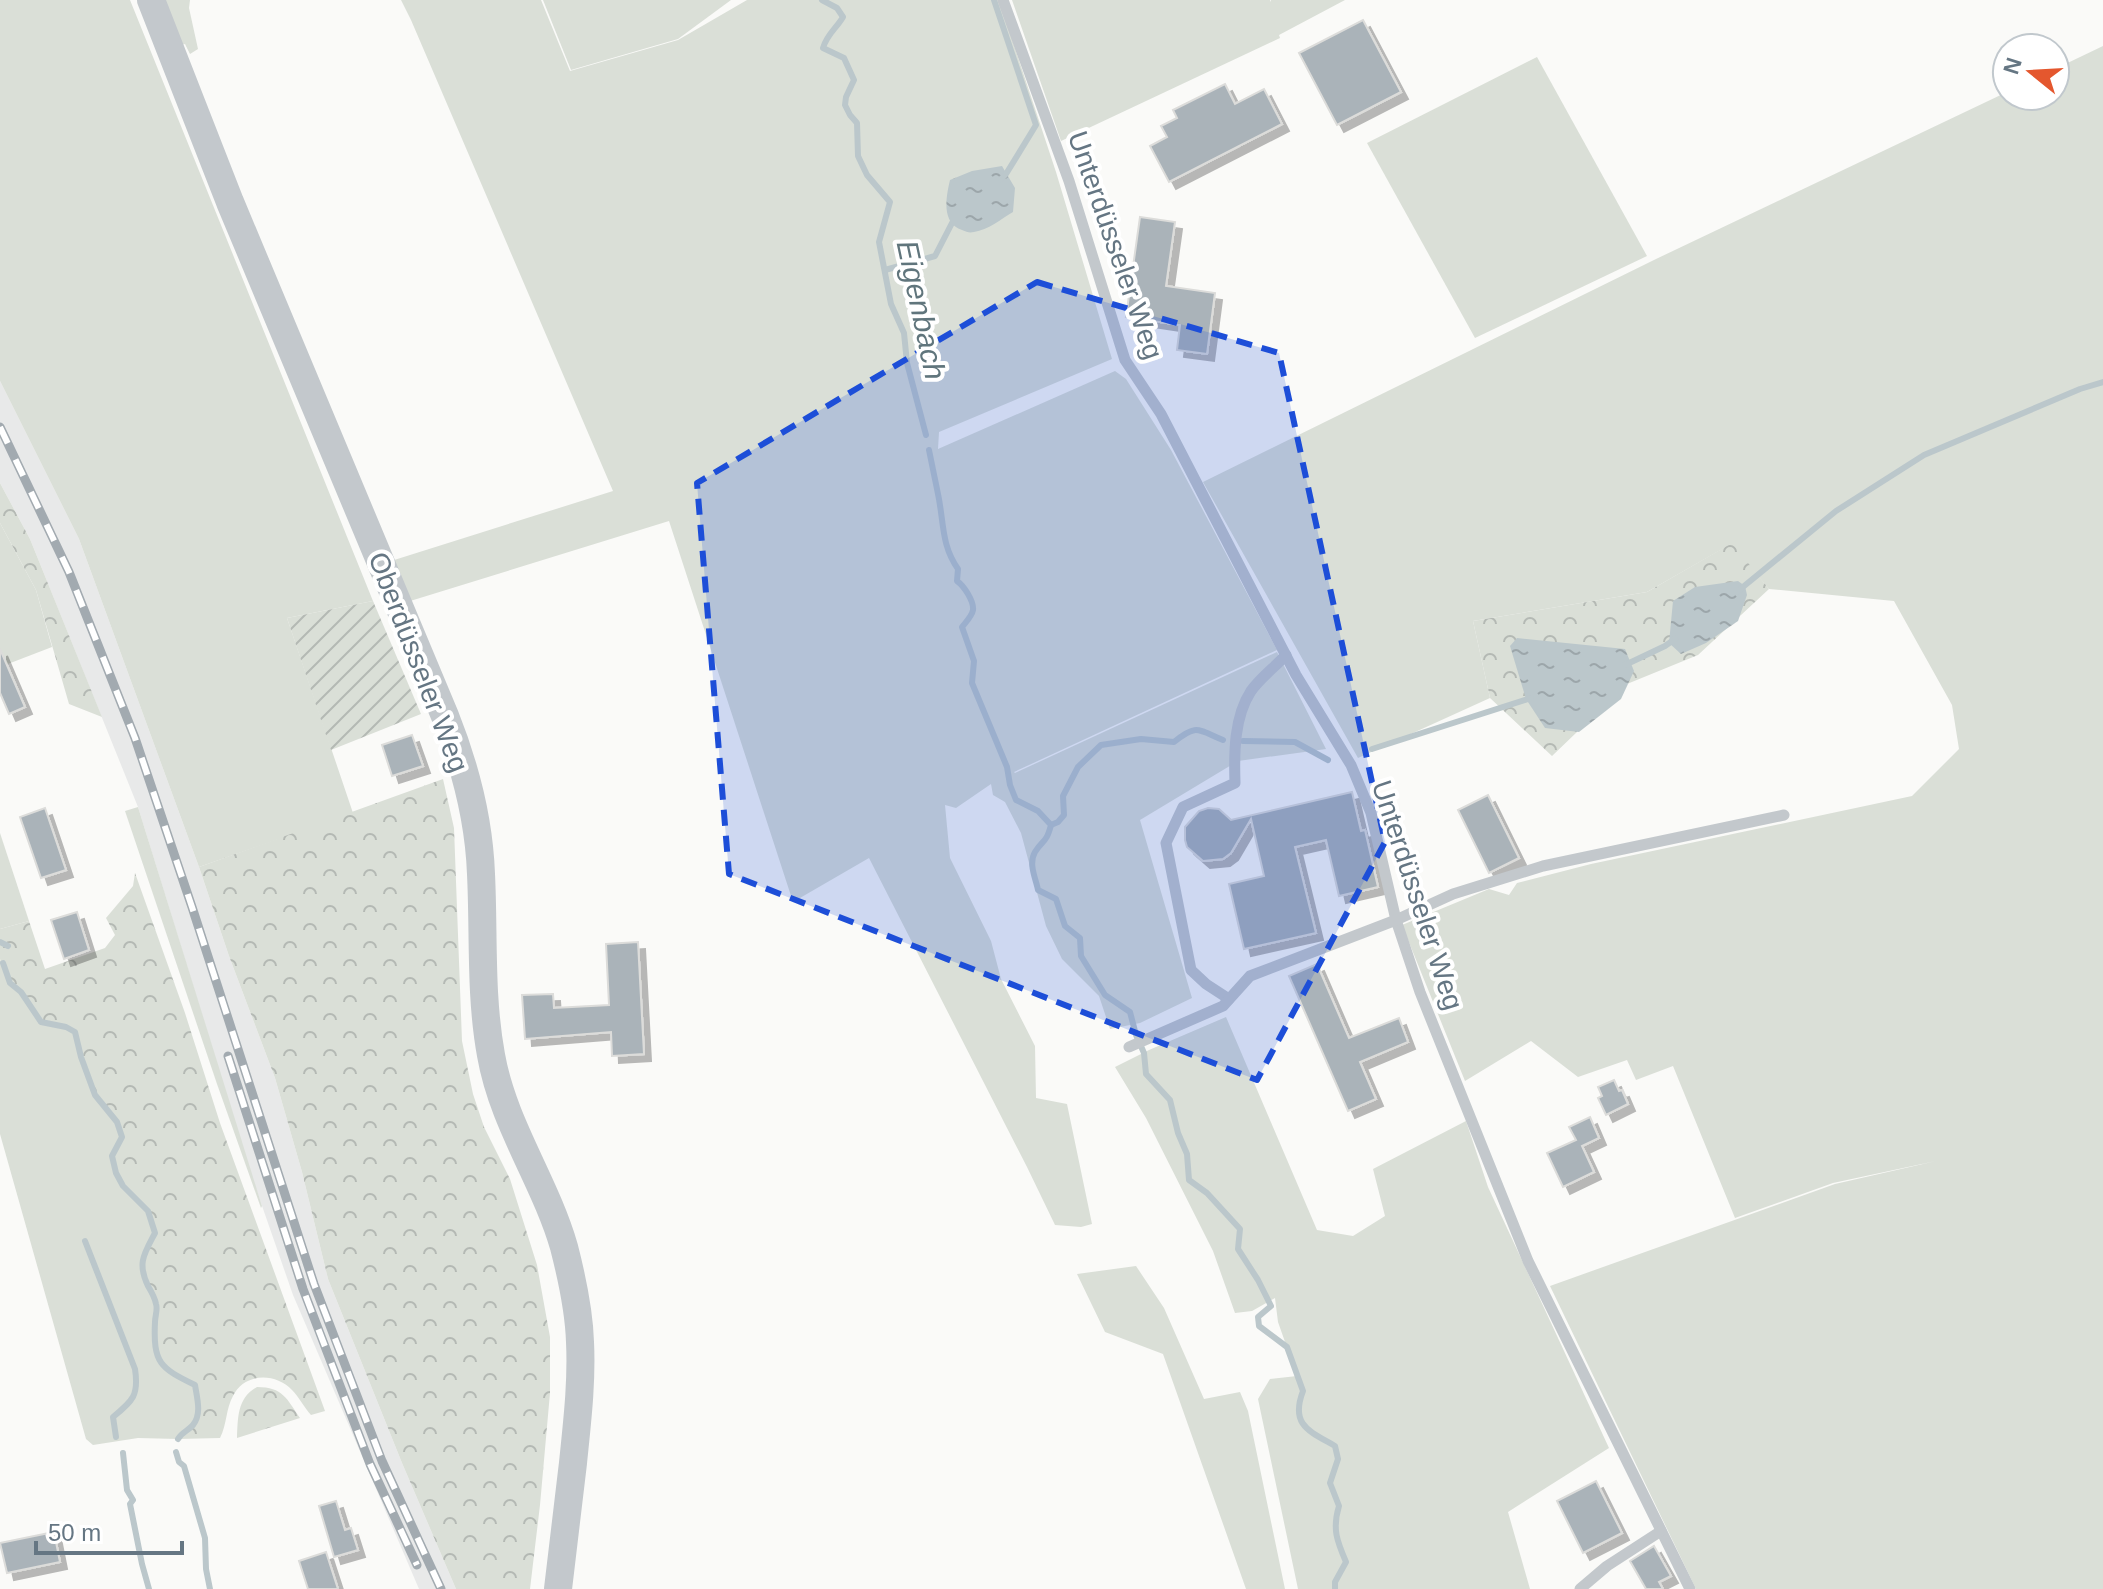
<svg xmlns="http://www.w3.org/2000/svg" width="2103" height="1589" viewBox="0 0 2103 1589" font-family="Arial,sans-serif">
	<defs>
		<pattern id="forest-crowns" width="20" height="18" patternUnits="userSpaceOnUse" patternTransform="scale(2)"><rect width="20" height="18" fill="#dadfd7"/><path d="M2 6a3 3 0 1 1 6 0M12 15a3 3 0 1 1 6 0" fill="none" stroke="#b4b9b4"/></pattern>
		<pattern id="garden-furrows" width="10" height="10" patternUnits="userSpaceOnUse" patternTransform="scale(2)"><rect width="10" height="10" fill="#dadfd7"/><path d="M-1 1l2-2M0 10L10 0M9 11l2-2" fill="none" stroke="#b4b9b4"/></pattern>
		<pattern id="water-ripples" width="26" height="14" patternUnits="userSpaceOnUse" patternTransform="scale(2)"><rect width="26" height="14" fill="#bbc7cb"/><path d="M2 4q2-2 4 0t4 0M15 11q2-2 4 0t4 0" fill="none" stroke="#9ca6aa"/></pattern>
		<filter id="shadow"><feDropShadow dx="7" dy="7" stdDeviation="0" flood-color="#0004"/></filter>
	</defs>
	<rect width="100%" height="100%" fill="#fafaf8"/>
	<path fill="#e8e9e9" d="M0,381L79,539L199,867L229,956L275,1078L302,1172L328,1279L402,1463L456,1589H419L293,1295L252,1177L138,807L30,539L0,483Z"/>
	<g fill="#dadfd7">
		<path d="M0,0H130L373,601L287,618L353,813L199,867L79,539L0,381Z"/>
		<path d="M160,0H190L189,8L198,49L190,54L185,44L181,45Z"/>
		<path d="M401,0H541L570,71L678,40L747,0H999L1056,172L1112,359L939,432L938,449L1115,371L1126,379L1171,450L1277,650L1014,772L1015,773L1277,652L1326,749L1238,761L1140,820L1192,998L1140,1023L1110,1029L1099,996L1062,959L1046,926L1021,833L1005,802L993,795L991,784L956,808L945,805L950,858L991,941L1001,979L1035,1046L1036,1098L1067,1104L1092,1224L1081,1227L1055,1225L1027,1167L869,858L793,902L669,521L407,602L391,561L613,491L411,20Z"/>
		<path d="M543,0H731L678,39L571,70Z"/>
		<path d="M1012,0H1270L1271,2V0H1345L1279,35L1280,38L1061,141Z"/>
		<path d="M2103,46V1589H1696L1550,1286L1835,1184L1936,1161L1833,1183L1735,1218L1673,1066L1636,1080L1627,1060L1578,1077L1531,1041L1465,1081L1402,925L1489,889L1509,895L1517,883L1591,864L1912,796L1959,749L1952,705L1894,601L1769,589L1731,544L1647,592L1473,621L1490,698L1358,758L1203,482L1656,259L2007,92V96H2055V69Z"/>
		<path d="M1537,57L1647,256L1475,338L1367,143Z"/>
		<path d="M0,523L36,590L52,647L0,667Z"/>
		<path d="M138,807L262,1206L261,1208L217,1084L125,811Z"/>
		<path d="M0,833L29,921L0,929Z"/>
		<path d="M0,959L10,983L21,992L41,1022L66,1027L75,1032L81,1057L95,1095L117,1122L122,1137L112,1156L148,1211L155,1233L142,1257L144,1277L157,1305L155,1323L168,1372L195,1385C197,1398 202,1414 193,1425C188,1431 182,1432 178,1439L138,1438L93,1445L86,1439L0,1134Z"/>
		<path d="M1226,1017L1317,1230L1353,1236L1385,1216L1373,1169L1466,1121L1488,1187L1609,1448L1508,1512L1530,1589H1298L1258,1399L1270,1379L1297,1376L1278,1322L1275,1298L1252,1311L1235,1313L1213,1251L1146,1118L1115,1067L1149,1050Z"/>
		<path d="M1136,1266L1164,1308L1204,1399L1240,1392L1248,1411L1285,1589H1246L1163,1354L1105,1332L1077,1274Z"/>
	</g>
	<g fill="url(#forest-crowns)">
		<path d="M0,483L30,539L102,717L69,704L36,590L0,523Z"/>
		<path d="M1732,543L1769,589L1698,655L1627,684L1552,756L1490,698L1473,621L1647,592Z"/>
		<path d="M443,779L454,828L462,1041L473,1094L484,1127L510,1179L537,1265L550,1337V1393L540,1505L530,1589H456L402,1463L328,1279L302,1172L275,1078L229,956L199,867Z"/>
		<path d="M135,873L185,1013L220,1123L325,1411L311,1415C304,1407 299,1397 292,1390C275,1372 244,1373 233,1396C226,1408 227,1424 220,1438L178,1439C201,1417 199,1417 195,1386L168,1372L162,1365L157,1353L155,1323L157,1305L144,1277L142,1257L155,1233L148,1211L123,1186L116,1173L112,1156L122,1136L117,1122L95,1095L81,1057L75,1032L66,1027L41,1022L21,992L10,983L0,959V929L29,921L45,969L105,948L115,935L106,918L133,886Z"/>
		<path d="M257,1387C283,1387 287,1399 300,1418L237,1438C238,1418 237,1398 257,1387Z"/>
	</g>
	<path fill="url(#garden-furrows)" d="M373,601L421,714L331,750L287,618Z"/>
	<g fill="url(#water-ripples)">
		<path d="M1002,166L1015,188L1013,212C1001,219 988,230 974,232C969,233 967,232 962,230C941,223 946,197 950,180L972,171Z"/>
		<path d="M1738,581L1745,586L1747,595L1738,621L1706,643L1681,654L1669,643L1673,601L1695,587Z"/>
		<path d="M1517,638L1625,649L1634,671L1621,699L1579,732L1545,728L1526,699L1510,646Z"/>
	</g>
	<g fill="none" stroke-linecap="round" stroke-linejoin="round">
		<g stroke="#bbc7cb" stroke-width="6">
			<path d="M822,0L837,8L843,17C836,29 827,34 823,48L844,58L854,80L846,97L845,105L850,115L857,123L858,156L867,175L890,202L879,242L891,304L904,333L907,363L926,435"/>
			<path d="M994,0L1036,125L1006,174L1001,179"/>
			<path d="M885,270L935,256L952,223L957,218"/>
			<path d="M929,450C932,465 935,479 938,494C944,522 941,545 958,569L957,581C964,586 974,601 973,610C972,616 966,622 962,627L974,661L972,683L1007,767L1010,785L1016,800L1038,811L1051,825C1046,844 1043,839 1035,852C1028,864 1036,879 1038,890L1056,899L1065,926L1080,938L1081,956L1105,995L1130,1012L1136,1035L1144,1053L1146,1074L1170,1100L1178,1133L1187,1154L1189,1180L1207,1193L1240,1229L1238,1249L1258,1280L1271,1306L1258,1317L1259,1326L1287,1347L1303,1391C1290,1425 1309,1431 1335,1446L1338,1459L1330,1483L1339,1506C1332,1529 1337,1541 1346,1562L1335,1582V1589"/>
			<path d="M1738,591L1836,511L1924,455L2080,389L2103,382"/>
			<path d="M1625,665L1665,646L1675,639"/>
			<path d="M1243,741L1295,742L1328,760"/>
			<path d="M1372,749L1531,698"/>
			<path d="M1051,825L1058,822L1064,815L1063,796L1078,767L1101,745L1141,739L1174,742C1197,723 1198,730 1223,740"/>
			<path d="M0,942L8,946"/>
			<path d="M3,963L10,983L21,992L41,1022L66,1027L75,1032L81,1057L95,1095L117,1122L122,1137L112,1156L116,1173L123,1186L148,1211L155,1233C144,1254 137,1263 148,1286C151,1291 155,1298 156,1304C158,1309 155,1316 155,1322C153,1363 160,1368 195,1385C197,1398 202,1414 193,1425C188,1431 182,1432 178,1439"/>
			<path d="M85,1241L135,1369C139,1395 133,1401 113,1417L116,1437"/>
			<path d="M176,1452L179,1462L184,1466L205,1538L206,1569L210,1589"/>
			<path d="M123,1453L127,1490L133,1500L130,1504L142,1564L149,1589"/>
		</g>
	</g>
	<g fill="#aab3b9" stroke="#dcdcda" stroke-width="2" filter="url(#shadow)">
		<path d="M1363,20L1401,92L1337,125L1299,53Z"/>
		<path d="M1225,84L1235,104L1264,89L1282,124L1169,182L1150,146L1167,137L1161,126L1177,118L1173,110Z"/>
		<path d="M1140,217L1175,222L1166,286L1215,293L1207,354L1177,350L1180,325L1126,317Z"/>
		<path d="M0,649L25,707L9,714L0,693Z"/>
		<path d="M412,735L423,766L392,776L382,745Z"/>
		<path d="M1352,792L1361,831L1365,830L1378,887L1339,896L1326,840L1295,847L1316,933L1244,949L1229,884L1264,876L1251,819L1231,853L1223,859L1203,861L1187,847L1185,840V827L1199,811L1208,808L1219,809L1231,820Z"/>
		<path d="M1488,795L1519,858L1489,873L1458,810Z"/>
		<path d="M45,808L66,870L41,878L20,817Z"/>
		<path d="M77,912L89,950L64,959L51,920Z"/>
		<path d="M638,942L644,1054L612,1056L611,1032L525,1039L522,995L553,994L554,1008L609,1005L606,944Z"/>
		<path d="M1317,964L1349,1038L1399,1018L1408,1042L1360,1062L1376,1099L1348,1111L1289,976Z"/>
		<path d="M1614,1080L1619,1091L1622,1090L1628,1104L1606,1115L1598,1098L1602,1096L1598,1087Z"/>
		<path d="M1590,1117L1599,1138L1582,1146L1594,1172L1563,1187L1547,1153L1576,1140L1569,1127Z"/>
		<path d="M1596,1481L1622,1533L1583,1553L1557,1501Z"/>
		<path d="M336,1501L345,1530L351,1528L358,1550L334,1557L319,1506Z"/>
		<path d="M54,1532L60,1562L7,1573L0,1543Z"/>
		<path d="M1654,1546L1671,1576L1659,1582L1663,1589H1646L1630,1561Z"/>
		<path d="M326,1552L338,1589H308L299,1561Z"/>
	</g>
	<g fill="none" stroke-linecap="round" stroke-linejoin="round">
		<g stroke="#c3c8cc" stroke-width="11">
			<path d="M1003,0L1069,181L1125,360L1161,414L1296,675L1351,765L1371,813L1396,920L1420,992L1528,1261L1690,1589"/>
			<path d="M1229,999L1206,984L1191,970L1166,843L1183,807L1235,783C1234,753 1234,717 1251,691C1260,678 1275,667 1286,655"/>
			<path d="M1129,1047L1223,1006L1250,976L1396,920L1453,894L1543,866L1784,815"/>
			<path d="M1580,1589L1607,1566L1661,1531"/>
		</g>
		<path stroke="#c3c8cc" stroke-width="28" d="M151,0L230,202L445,716C465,766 479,820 481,874C484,935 480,995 491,1055C503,1124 545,1181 564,1247C572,1278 579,1310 580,1342C582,1383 577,1423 573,1463C568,1505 563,1547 558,1589"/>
		<defs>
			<g id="rail">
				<path d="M0,427L69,572L135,738L192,907L314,1284L382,1461L441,1589"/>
				<path d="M228,1056L303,1289L370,1464L417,1565"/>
			</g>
		</defs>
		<use href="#rail" stroke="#a2aab0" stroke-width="9"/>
		<use href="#rail" stroke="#fff" stroke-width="6" stroke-dasharray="18" stroke-linecap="butt"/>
	</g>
	<path fill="#1d4ed8" fill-opacity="0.2" stroke="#1d4ed8" stroke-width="6" stroke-dasharray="16 10" stroke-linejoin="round" d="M1037,282L1279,353L1385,842L1257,1080L729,874L697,483Z"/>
	<g text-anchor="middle" stroke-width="8" stroke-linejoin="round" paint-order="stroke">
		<g font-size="28" fill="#657683" stroke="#fff">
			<text transform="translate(1116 245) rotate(71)" y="10">Unterdüsseler Weg</text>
			<text transform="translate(419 662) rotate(69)" y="10">Oberdüsseler Weg</text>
			<text transform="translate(1418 895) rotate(72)" y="10">Unterdüsseler Weg</text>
		</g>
		<g font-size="30" font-style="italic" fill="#60757c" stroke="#fff">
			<text transform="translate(921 310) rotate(78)" y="10">Eigenbach</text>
		</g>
	</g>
	<g transform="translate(2031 72) rotate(288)"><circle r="38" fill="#ffffff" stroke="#c1c8cd" stroke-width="2"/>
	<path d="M0-6L14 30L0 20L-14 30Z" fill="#e4572e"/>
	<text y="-12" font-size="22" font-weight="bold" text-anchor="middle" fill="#657683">N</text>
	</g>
	<path d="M36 1541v12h146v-12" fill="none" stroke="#657683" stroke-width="4"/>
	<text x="48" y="1541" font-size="24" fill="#657683" stroke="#ffffff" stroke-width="6" paint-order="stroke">50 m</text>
</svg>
